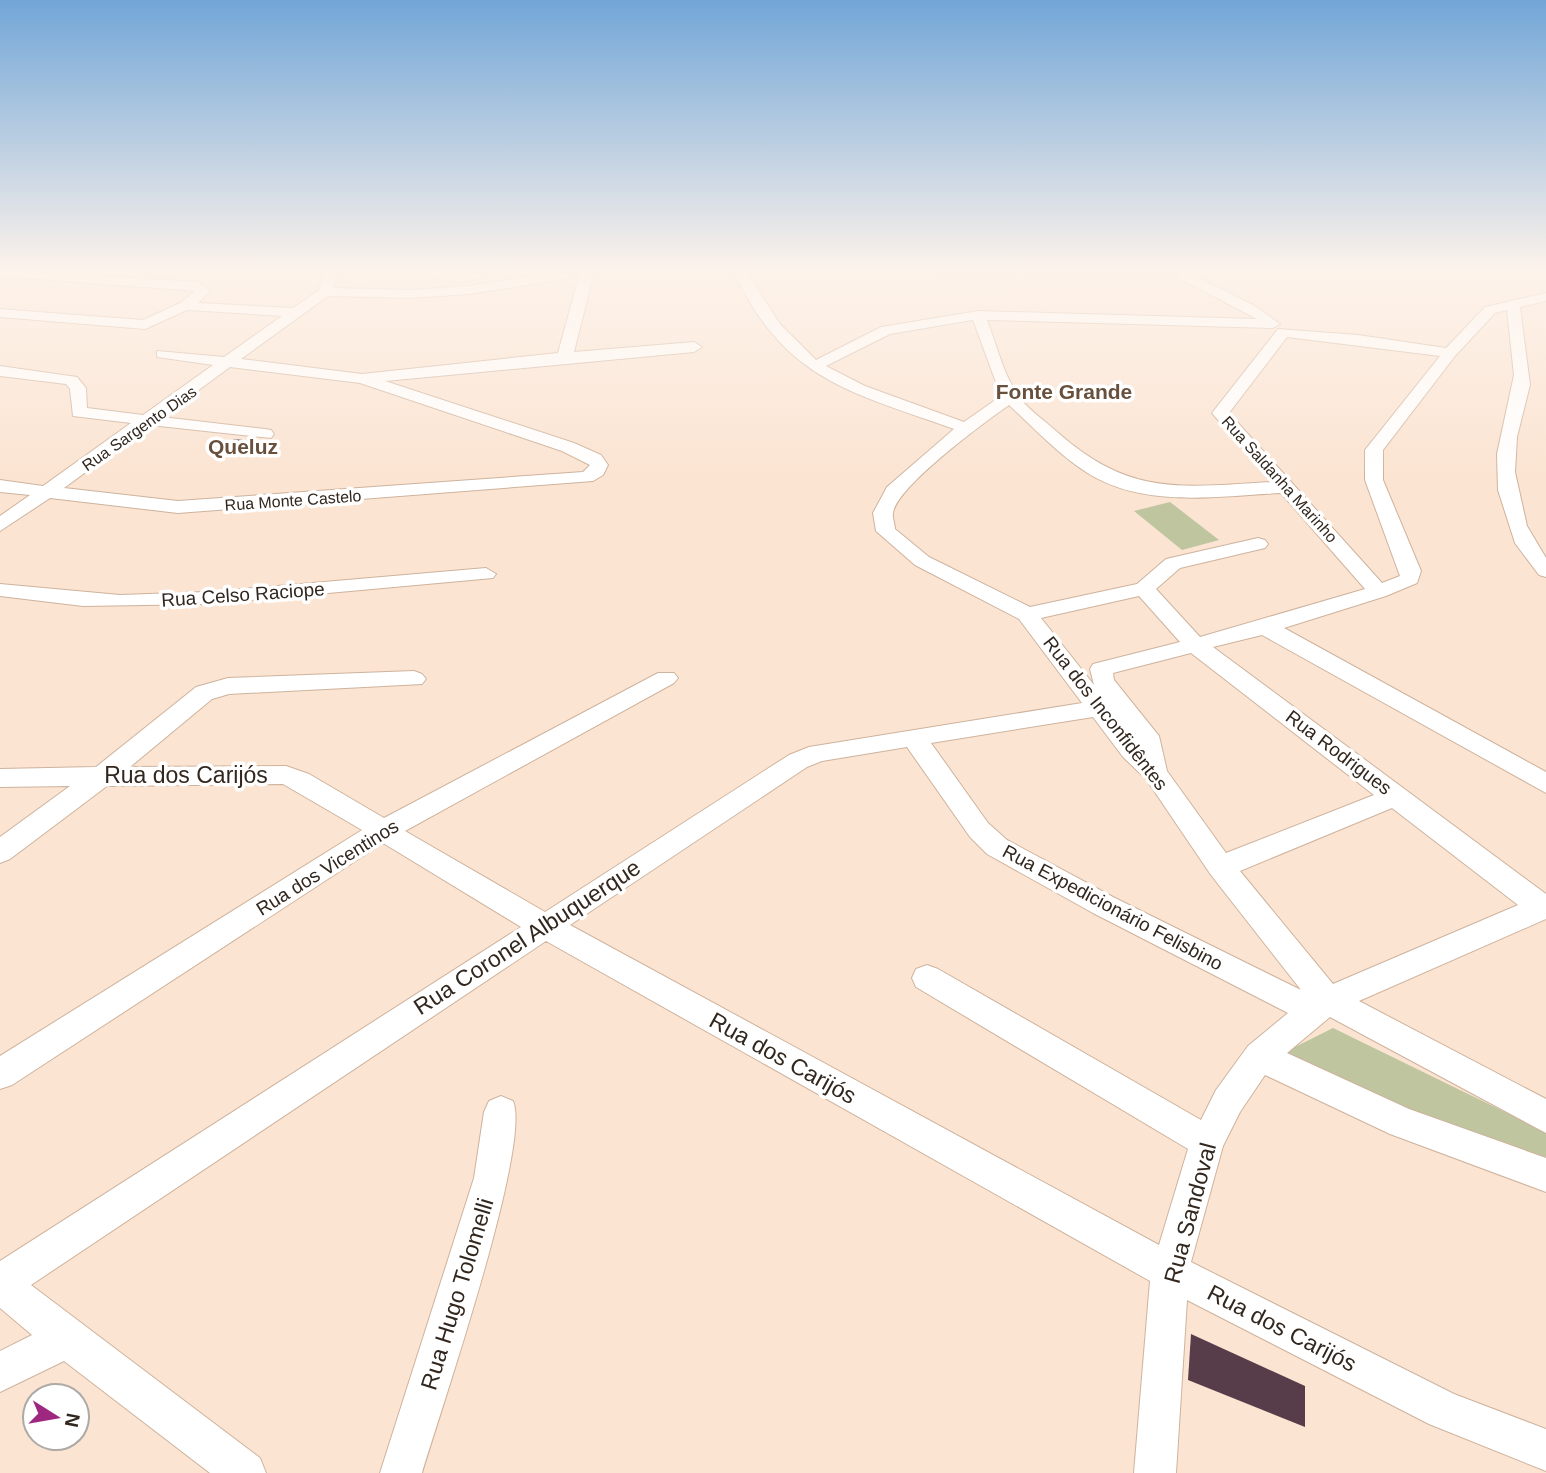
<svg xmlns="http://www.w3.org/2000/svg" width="1546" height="1473" viewBox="0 0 1546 1473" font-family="Helvetica,sans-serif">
	<rect width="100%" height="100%" fill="#fbe4d2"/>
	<g fill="#bec59f">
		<path d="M1170,502L1219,540L1182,550L1134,511Z"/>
		<path d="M1333,1028L1546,1132V1165L1253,1068Z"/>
	</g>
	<g fill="#573c4a">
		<path d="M234,439L274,443L259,456L218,452Z"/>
		<path d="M1191,1334L1305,1386V1427L1188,1380Z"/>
	</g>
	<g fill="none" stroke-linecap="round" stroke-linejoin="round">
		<defs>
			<g id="minor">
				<path d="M0,270L198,282L210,291L198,303L293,308L319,290L324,270H337L333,288L410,290L470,286L564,271L571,275L564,279L470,294L410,298L328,296L241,359L362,374L558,353L579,276L586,272L593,276L574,352L694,342L702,347L694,352L385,381L574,443L601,455L608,465L603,475L593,481L178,513L50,498L0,531V516L30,495L0,492V480L43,486L131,423L73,416L70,389L66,384L0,376V366L77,377L86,388L87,408L143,415L213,365L157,357V351L224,357L282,316L187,310L145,329L0,317V309L143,320L180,303L195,291L0,276ZM230,367L360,383L562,451L590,465L583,472L178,501L64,488L150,425L271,438L274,434L271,430L265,429L162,417Z"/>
				<path d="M421,270L475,272L482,276C468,286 434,281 421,270Z"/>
				<path d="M733,270H745L780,324L816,360L881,327L978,311L1257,319L1171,274H936L929,270H1183L1253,305L1280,324L1273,328L987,320C996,343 1003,373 1017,394C1026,408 1044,420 1056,431C1130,497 1179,487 1272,482L1212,413L1278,329L1358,335L1446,348L1485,307L1546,293V301L1520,307L1530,385L1517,437L1515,472L1527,526L1546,558V577L1539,575L1515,543L1498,490L1497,454L1514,375L1507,310L1495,313L1455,356L1383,450V480L1421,571L1417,583L1386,596L1284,628L1546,772V793L1262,635L1213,647L1546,894V919L1359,1001L1546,1099V1133L1330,1017L1287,1053L1409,1109L1546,1158V1192L1390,1134L1265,1075L1240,1112L1223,1146L1191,1262L1454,1394L1546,1429V1471L1429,1424L1187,1300L1176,1473H1134L1150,1281L546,941L31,1285L260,1458L266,1473H210L64,1361L0,1392V1351L32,1335L0,1308V1261L521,927L383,843L12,1085L0,1089V1056L362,830L283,784L107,786L10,859L0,863V837L70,786L0,787V769L96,767L196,687L228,678L414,671L422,674L426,679L422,684L229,694L212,699L130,767L286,766L309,774L384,818L658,673H674L678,678L674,683L405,831L545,912L789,755L809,747L1082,703L1019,619L915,565L876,531L873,513L887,487L954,429C848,391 784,380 733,270ZM973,320L1001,396L964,422L865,386L826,366L890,334ZM1287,337L1440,356L1365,450V480L1400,576L1382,583L1229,413ZM1009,405C1034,428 1058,454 1086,472C1143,509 1217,496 1281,493L1365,589L1200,637L1156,589L1180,568L1265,548L1268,544L1265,540L1258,538L1166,559L1137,584L1030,607L929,557L895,529C895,524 892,517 893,513C897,486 985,422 1009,405ZM1139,596L1180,642L1093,664L1090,669L1094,685L1041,618ZM1191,653L1374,795L1226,853L1167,771L1159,736L1114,680L1113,673ZM1093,717L1123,757L1146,779L1211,875L1301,990L1113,897L1007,840L988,823L931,743ZM907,747L970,837L987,854L1093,913L1288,1013L1248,1046L1216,1090L1201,1120L938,969L927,965L916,969L912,978L916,987L1188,1149L1159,1245L570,925L807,767L822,761ZM1392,808L1518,905L1333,984L1240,871Z"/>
				<path d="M486,568L496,574L493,578L206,604L83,606L0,596V584L120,595L206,592Z"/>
				<path d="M501,1096L513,1101C532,1144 440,1412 422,1473H380L474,1178L484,1112L489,1101Z"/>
			</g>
		</defs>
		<use href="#minor" stroke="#ceb39d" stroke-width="2"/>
		<use href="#minor" fill="#fff" fill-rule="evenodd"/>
	</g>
	<linearGradient id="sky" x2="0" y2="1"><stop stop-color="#72a6d7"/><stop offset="0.57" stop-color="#fdf3eb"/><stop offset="1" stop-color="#fdf3eb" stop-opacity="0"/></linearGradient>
	<rect width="1546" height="476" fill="url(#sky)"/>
	<g text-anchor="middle" stroke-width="7" stroke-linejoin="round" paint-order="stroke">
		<g font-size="16" fill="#31271e" stroke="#fff">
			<text transform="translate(139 428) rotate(-35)" y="6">Rua Sargento Dias</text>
			<text transform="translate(1280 479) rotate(48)" y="6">Rua Saldanha Marinho</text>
			<text transform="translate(293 500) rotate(-4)" y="6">Rua Monte Castelo</text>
		</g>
		<g font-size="19" fill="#31271e" stroke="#fff">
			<text transform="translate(243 594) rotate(-4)" y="7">Rua Celso Raciope</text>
			<text transform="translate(1106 713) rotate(52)" y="7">Rua dos Inconfidêntes</text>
			<text transform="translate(1339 752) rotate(37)" y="7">Rua Rodrigues</text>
			<text transform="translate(327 867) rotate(-32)" y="7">Rua dos Vicentinos</text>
			<text transform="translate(1113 907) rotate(28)" y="7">Rua Expedicionário Felisbino</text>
		</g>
		<g font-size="21" font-weight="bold" fill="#68503d" stroke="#fff">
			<text x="1064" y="399">Fonte Grande</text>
			<text x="243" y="454">Queluz</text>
		</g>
		<g font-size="23" fill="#31271e" stroke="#fff">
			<text x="186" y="783">Rua dos Carijós</text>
			<text transform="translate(527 937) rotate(-33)" y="8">Rua Coronel Albuquerque</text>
			<text transform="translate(783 1058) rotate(29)" y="8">Rua dos Carijós</text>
			<text transform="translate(1190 1213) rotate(-75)" y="8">Rua Sandoval</text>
			<text transform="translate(457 1294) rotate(-73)" y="8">Rua Hugo Tolomelli</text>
			<text transform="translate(1282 1328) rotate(27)" y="8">Rua dos Carijós</text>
		</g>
	</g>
	<g transform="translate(56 1417) rotate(101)"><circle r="33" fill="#ffffff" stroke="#ada9a5" stroke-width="2"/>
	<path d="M0-5L12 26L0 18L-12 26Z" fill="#9e277f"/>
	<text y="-10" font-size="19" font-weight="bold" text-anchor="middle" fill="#31271e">N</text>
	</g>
</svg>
